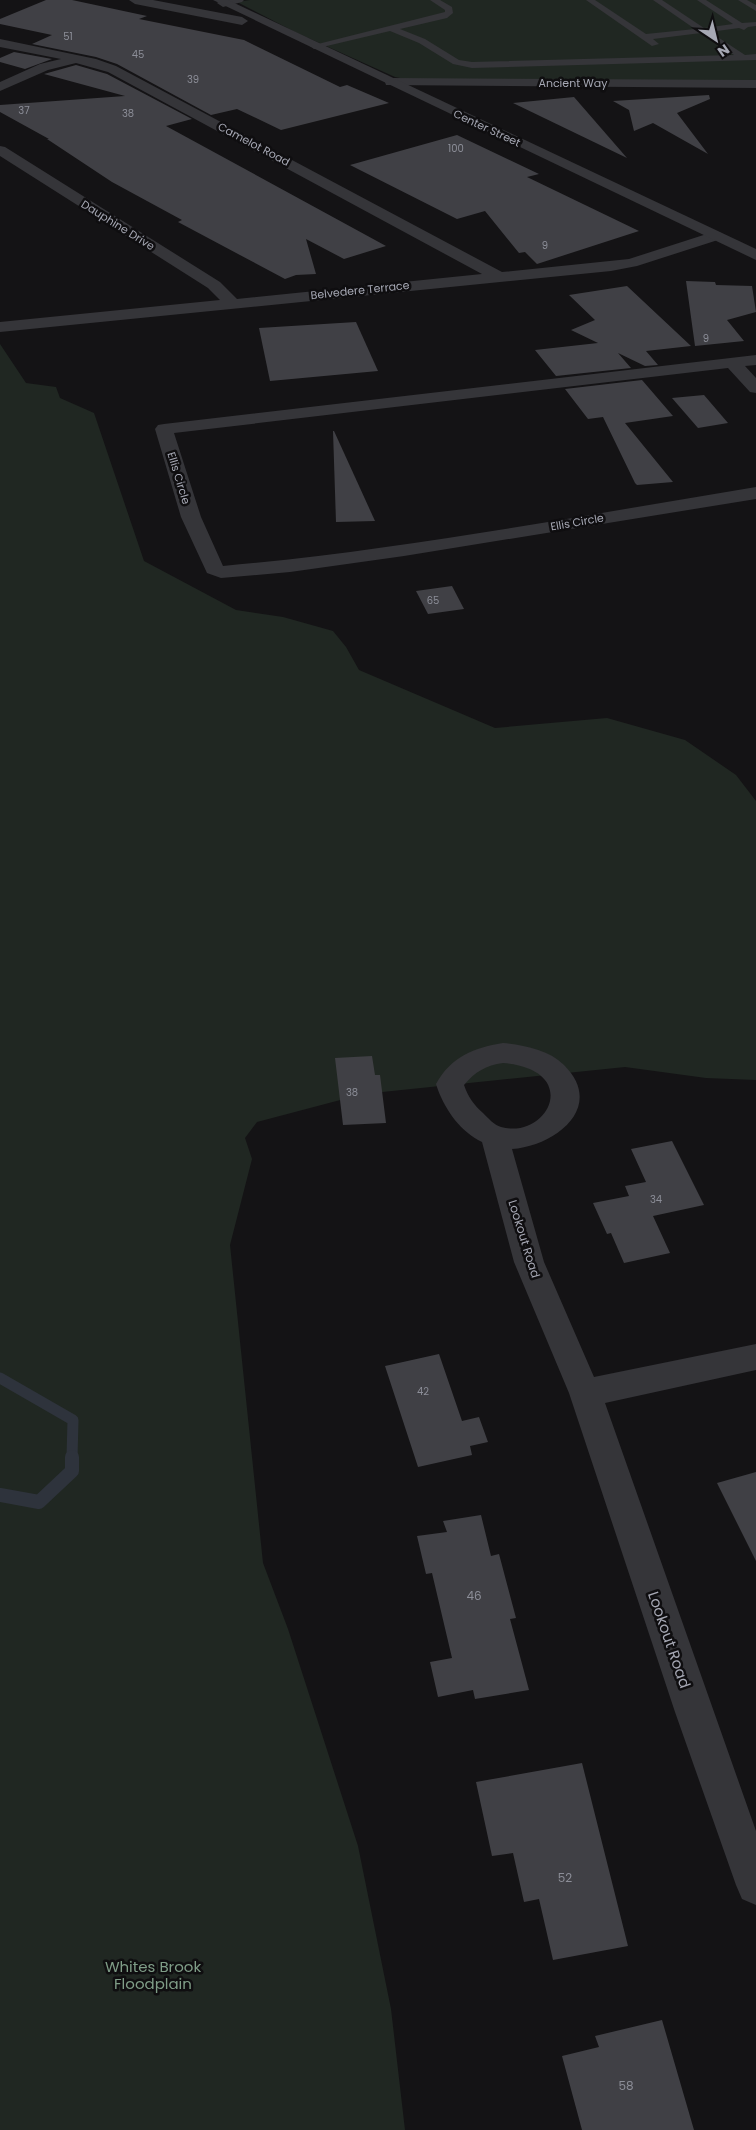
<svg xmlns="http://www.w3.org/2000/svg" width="756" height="2130" viewBox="0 0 756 2130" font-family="Poppins,sans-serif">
	<rect width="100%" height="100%" fill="#141315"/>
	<g fill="#202722">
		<path d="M250,0H756V82L410,80L395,77L295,32L237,2Z"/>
		<path d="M0,344L26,383L56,387L60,398L94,413L144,561L236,610L283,617L333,631L346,647L359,670L495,728L607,718L685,740L736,775L756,801V1080L706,1078L625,1067L363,1094L257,1122L245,1138L252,1159L230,1245L263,1563L288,1629L358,1846L391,2009L405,2130H0Z"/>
	</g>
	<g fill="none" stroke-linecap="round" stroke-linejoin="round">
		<path stroke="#2e333c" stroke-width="11" d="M0,1378L73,1420L72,1458"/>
		<path stroke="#2e333c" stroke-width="14" d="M0,1495L39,1502L72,1471V1457"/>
	</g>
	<g fill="#404045">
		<path d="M46,0H72L147,16L139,19L244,40L340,87L347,85L389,103L281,130L237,109L211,115L117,64L96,57L32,44L52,35L0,24V19Z"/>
		<path d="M14,52L52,59L25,69L0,62V58Z"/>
		<path d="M76,65L107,74L192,119L166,126L386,246L344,259L306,239L316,274L296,275L285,279L178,222L182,220L112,182L47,139H49L0,112V105L125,96L44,74Z"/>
		<path d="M709,95L710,99L677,113L708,154L653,123L634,131L629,110L613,101Z"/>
		<path d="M574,97L627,158L513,103Z"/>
		<path d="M457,135L539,174L527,177L639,231L537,264L525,252L519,253L485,211L457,219L350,165Z"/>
		<path d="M686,281L715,282L716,285L752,286L756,312L727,320L744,341L695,346Z"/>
		<path d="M627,286L691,346L646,351L658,365L645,366L618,353L631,368L556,376L535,350L598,343L571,330L595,320L569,295Z"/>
		<path d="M356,322L378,371L270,381L259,328Z"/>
		<path d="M642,380L673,416L625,423L673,482L637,485L635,483L603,417L588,419L565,389Z"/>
		<path d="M704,395L728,423L698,428L672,398Z"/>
		<path d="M333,431H334L375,521L336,522Z"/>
		<path d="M452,586L464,609L428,614L416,591Z"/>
		<path d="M372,1056L375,1075H380L386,1123L343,1125L335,1058Z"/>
		<path d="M672,1141L704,1205L653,1216L670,1253L624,1263L611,1233L607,1234L593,1203L629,1196L625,1186L646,1182L631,1149Z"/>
		<path d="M439,1354L462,1421L479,1417L488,1442L470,1446L472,1455L418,1467L385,1366Z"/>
		<path d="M756,1472V1561L717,1483Z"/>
		<path d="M481,1515L491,1556L499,1554L516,1618L510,1619L529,1690L475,1699L473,1690L438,1697L430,1662L452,1658L432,1573L426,1574L417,1536L447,1532L443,1521Z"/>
		<path d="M582,1763L628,1946L553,1960L539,1899L524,1902L513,1853L492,1856L476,1782Z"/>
		<path d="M662,2020L694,2130H582L562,2056L599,2047L595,2036Z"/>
	</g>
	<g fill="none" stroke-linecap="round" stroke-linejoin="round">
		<g fill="#353539" fill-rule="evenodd">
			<path d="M430,0H440L452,7L453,13L447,18L400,29L425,39L459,60L472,62L734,55L701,33L653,39L659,44L652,46L586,0H595L646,34L695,29L653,0H662L704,28L733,24L697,0H706L742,23L756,22V26L748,27L744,30L739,28L710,32L745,55L756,54V60L472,68L453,64L419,43L390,31L314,49L310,46L445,12V10Z"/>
			<path d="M738,0H747L756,5V11Z"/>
		</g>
		<g fill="#353539" fill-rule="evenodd">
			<path d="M221,0H244L242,2L223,7L217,3Z"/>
			<path d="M0,39L96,59L116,66L502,272L629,259L716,231L721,233L724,236L721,239L637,266L611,271L0,332V322L220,300L208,288L0,156V146L5,147L220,282L237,299L482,274L108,72L76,63L48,70L0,91V82L40,64L61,59L0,47Z"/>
			<path d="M391,78L756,80V88L386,85L385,82L386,79Z"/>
			<path d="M756,355V365L745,366L756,378V393L750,392L728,368L174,433L201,517L223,566C402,550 579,516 756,487V499L404,556L290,572L221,578L207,573L181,517L155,429L158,425L164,424Z"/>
			<path d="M503,1043C524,1045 549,1050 564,1065C606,1107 555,1146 512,1149L544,1262L594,1377L756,1344V1370L605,1403L756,1831V1905L742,1899L736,1885L675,1712L569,1393L514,1262L482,1142C461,1132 446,1111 438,1090L436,1084C451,1057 473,1048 503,1043ZM503,1063C583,1070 548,1140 501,1127C494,1125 488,1118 483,1113C474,1105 468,1097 464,1085C475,1072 486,1065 503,1063Z"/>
		</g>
		<g fill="#353539" fill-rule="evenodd">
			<path d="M129,0H153L242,17L248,21L242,25L135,4Z"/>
			<path d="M213,0H228L756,249V260Z"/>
		</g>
	</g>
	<g text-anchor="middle" stroke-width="5" stroke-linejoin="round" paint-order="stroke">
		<g font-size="10" fill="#8c8e98">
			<text x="68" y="40">51</text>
			<text x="138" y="58">45</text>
			<text x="193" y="83">39</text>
			<text x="24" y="114">37</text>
			<text x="128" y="117">38</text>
			<text x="456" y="152">100</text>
			<text x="545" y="249">9</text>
			<text x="706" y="342">9</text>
			<text x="433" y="604">65</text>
			<text x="352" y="1096">38</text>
			<text x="656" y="1203">34</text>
			<text x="423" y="1395">42</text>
		</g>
		<g font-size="11" fill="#a6a8b4" stroke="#0f0e10">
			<text x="573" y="87">Ancient Way</text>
			<text transform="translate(487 128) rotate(25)" y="4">Center Street</text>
			<text transform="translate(254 144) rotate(28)" y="4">Camelot Road</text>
			<text transform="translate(118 225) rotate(32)" y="4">Dauphine Drive</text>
			<text transform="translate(360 290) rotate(-6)" y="4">Belvedere Terrace</text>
			<text transform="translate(179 478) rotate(73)" y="4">Ellis Circle</text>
			<text transform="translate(577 522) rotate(-10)" y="4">Ellis Circle</text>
		</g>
		<g font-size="12" fill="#a6a8b4" stroke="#0f0e10">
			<text transform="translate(524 1239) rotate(73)" y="4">Lookout Road</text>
		</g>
		<g font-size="12" fill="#8c8e98">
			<text x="474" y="1600">46</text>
			<text x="565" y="1882">52</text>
			<text x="626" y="2090">58</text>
		</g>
		<g font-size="15" fill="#a6a8b4" stroke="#0f0e10">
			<text transform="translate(669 1640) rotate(71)" y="5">Lookout Road</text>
		</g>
		<g font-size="15" fill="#7f9d87" stroke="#0f0e10">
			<text x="153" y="1972">Whites Brook<tspan x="153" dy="17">Floodplain</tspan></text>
		</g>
	</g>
	<g transform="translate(716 40) rotate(145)" stroke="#0f0e10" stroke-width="4" paint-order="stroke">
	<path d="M0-4L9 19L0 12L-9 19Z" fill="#a6a8b4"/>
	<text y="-8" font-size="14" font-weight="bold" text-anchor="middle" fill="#a6a8b4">N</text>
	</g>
</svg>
